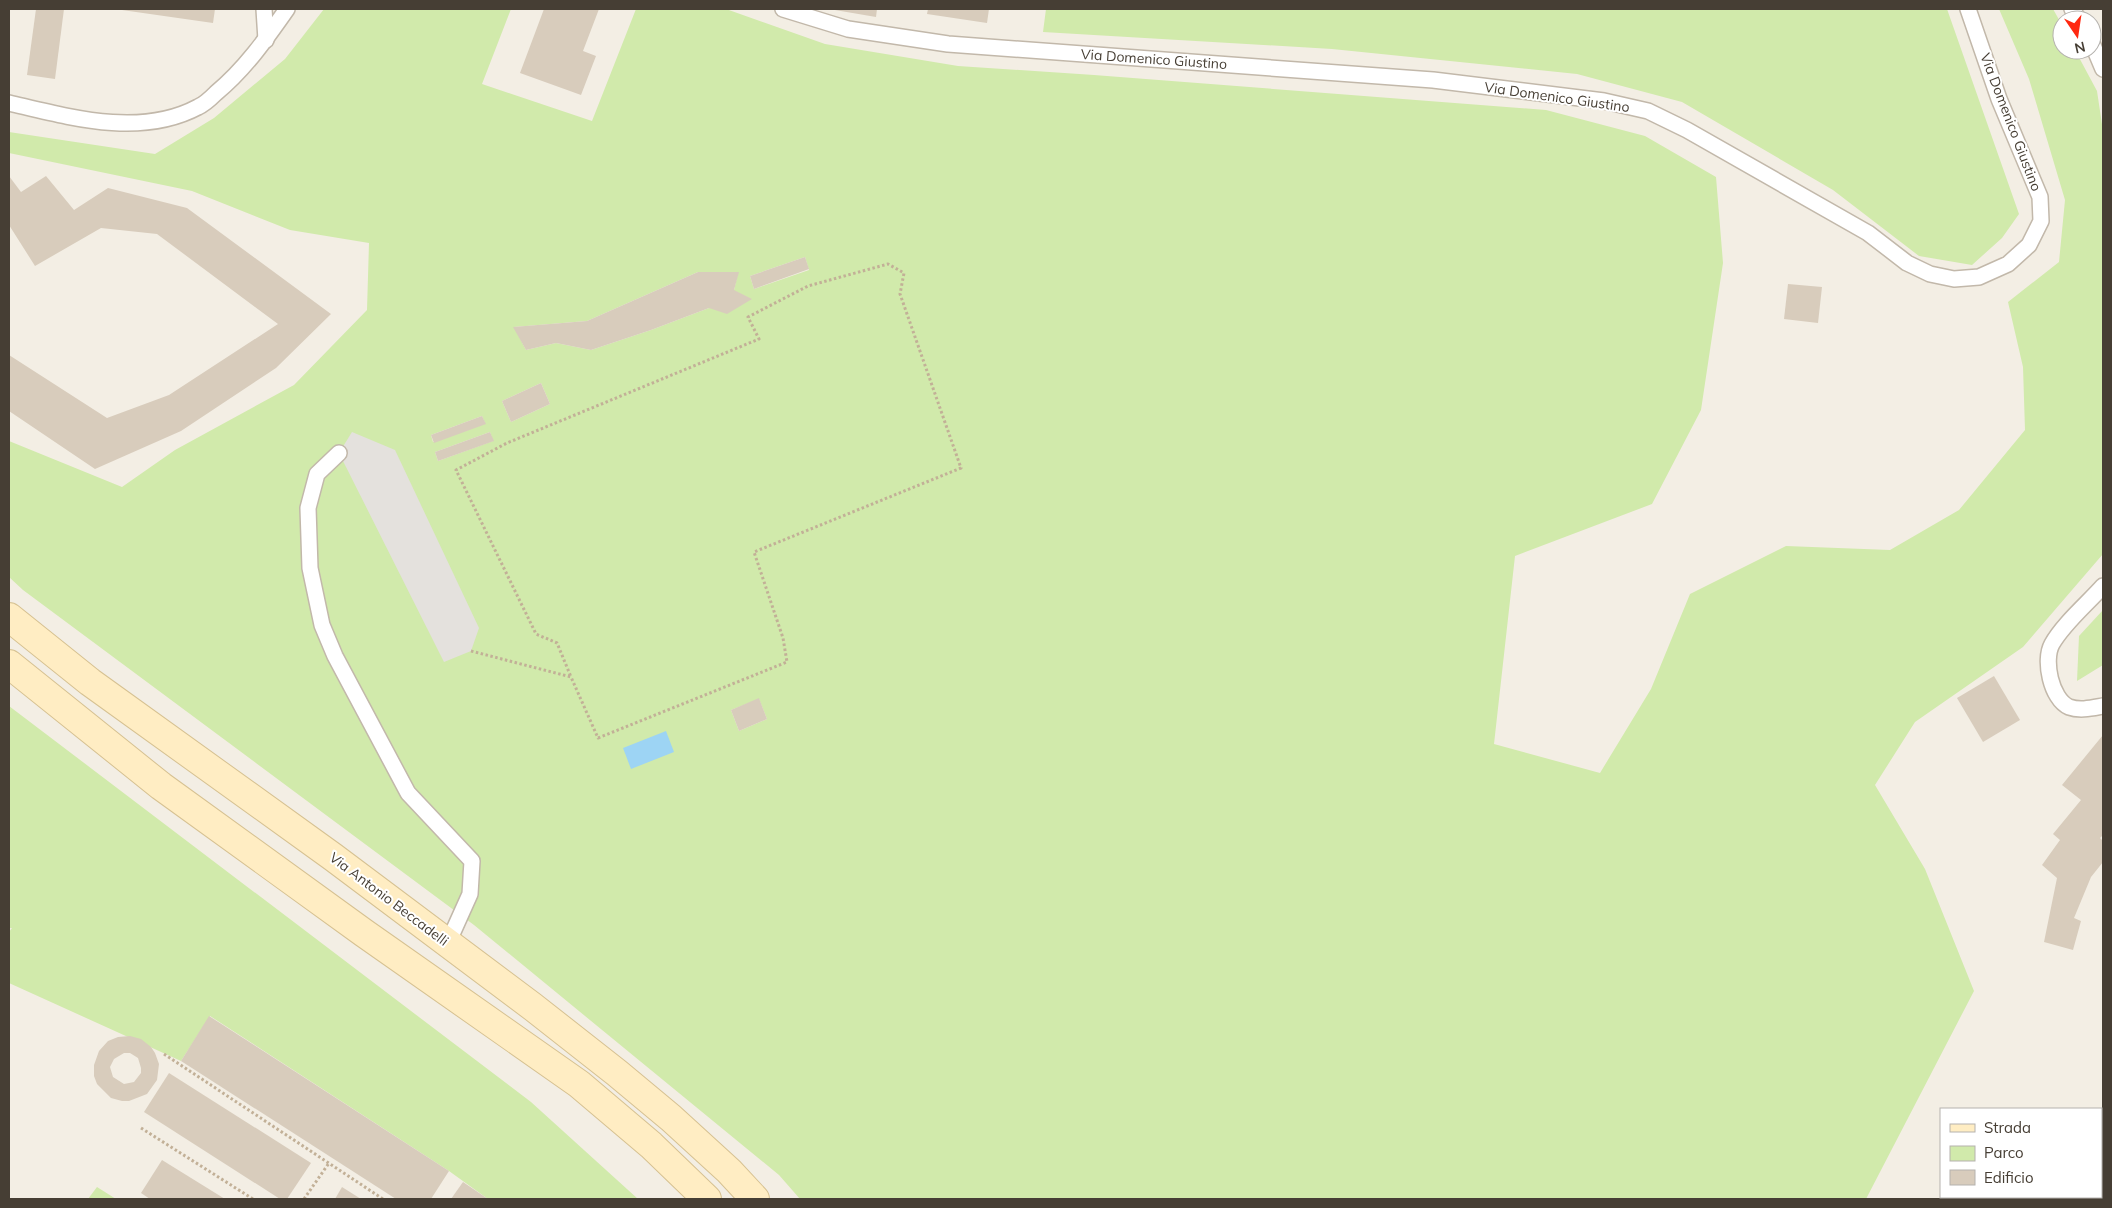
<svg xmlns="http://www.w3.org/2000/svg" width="2112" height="1208" viewBox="0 0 2112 1208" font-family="Mulish,sans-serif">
	<rect width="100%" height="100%" fill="#f3eee4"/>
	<g fill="#d1eaab" fill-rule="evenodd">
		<path d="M324,9H511L482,84L592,121L636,9H726L825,44L958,66L1094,75L1546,110L1645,136L1716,177L1723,263L1701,410L1652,504L1515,556L1494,744L1600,773L1651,689L1690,594L1786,546L1890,550L1959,510L2025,430L2023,367L2008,302L2059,262L2065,200L2029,79L1999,9H2053L2062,25V50H2075L2097,91L2103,131V554L2023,647L1915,722L1875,785L1925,869L1974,991L1866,1199H800L779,1175L474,925L23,590L9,577V441L122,487L175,450L294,385L367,310L369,243L290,230L192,191L9,153V132L155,154L214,118L285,59ZM805,257L809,270L754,289L750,276ZM698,272L738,273L734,290L709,308L651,330L591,350L556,343L526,350L514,327L587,321ZM541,383L550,404L511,422L502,401ZM482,416L485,423L433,442L431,435ZM490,432L493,441L438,461L435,452ZM759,699L767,719L739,731L731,710Z"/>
		<path d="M1046,9H1947L2019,214L2002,238L1972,265L1919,256L1833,190L1682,102L1577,74L1332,49L1043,32Z"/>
		<path d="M2103,610V665L2077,681L2079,636Z"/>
		<path d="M9,706L531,1102L638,1199H488L449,1171L210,1016L181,1061L9,983V932L12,928H9Z"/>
		<path d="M97,1187L116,1199H88Z"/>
	</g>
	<path fill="#e4e1dd" d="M352,432L395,450L479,628L471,651L444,662L339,453Z"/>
	<path fill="#9dd4f4" d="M666,731L674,752L631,769L623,748Z"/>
	<g fill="#d8ccbc" fill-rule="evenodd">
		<path d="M36,9H64L55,79L27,75Z"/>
		<path d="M115,9H215L213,23Z"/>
		<path d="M544,9H599L583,51L596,56L581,95L520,73Z"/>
		<path d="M829,9H877L876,17Z"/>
		<path d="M928,9H989L987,23L927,14Z"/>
		<path d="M9,176L21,192L46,176L74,210L108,188L187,208L331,314L276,368L181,431L95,469L9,411V355L107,418L169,395L278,324L157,234L101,228L35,266L9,225Z"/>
		<path d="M805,257L809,269L754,289L750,276Z"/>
		<path d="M698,272H739L734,290L752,299L727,314L709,308L651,330L591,350L556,343L526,350L513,327L587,321Z"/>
		<path d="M1788,284L1822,287L1818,323L1784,319Z"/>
		<path d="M541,383L550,404L511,422L502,401Z"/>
		<path d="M482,416L486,424L434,443L431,435Z"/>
		<path d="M490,432L494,441L438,461L435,452Z"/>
		<path d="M1994,676L2020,720L1983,742L1957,698Z"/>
		<path d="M759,698L767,719L739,731L731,710Z"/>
		<path d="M2103,735V835L2100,838L2103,841V862L2091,877L2074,918L2081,921L2073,950L2044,942L2057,878L2042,865L2060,840L2053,834L2081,800L2062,785Z"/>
		<path d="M209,1016L449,1171L431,1199H396L181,1061Z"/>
		<path d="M130,1036L141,1039L151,1047L155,1053L159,1064L157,1080L147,1094L129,1101H122L111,1098L97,1084L94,1076V1065L99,1051L108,1041L118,1037ZM124,1053H130L138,1058L141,1068V1073L134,1082L124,1084L113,1077L110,1067L114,1059Z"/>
		<path d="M169,1073L311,1163L287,1199H280L144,1112Z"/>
		<path d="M162,1160L225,1199H150L141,1193Z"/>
		<path d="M463,1182L488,1199H451Z"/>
		<path d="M342,1187L361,1199H335Z"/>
	</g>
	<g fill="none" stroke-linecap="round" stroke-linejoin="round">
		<defs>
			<g id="lane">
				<path d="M264,9L266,40"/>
				<path d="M783,9L848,29L948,44L1433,80L1604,101L1648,111L1687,130L1868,233L1907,263L1930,274L1954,279L1979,277L2008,264L2029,245L2041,221L2040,197L1999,99L1968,9"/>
				<path d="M2072,9L2079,20"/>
				<path d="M2092,43L2103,69"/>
				<path d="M9,103C69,117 140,138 198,107C205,104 211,98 216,93C245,69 266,39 287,9"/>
				<path d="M339,453L317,474L308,508L310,568L322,625L335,656L408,793L472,861L470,894L448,943"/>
				<path d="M2103,586C2088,603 2063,624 2052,644C2043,660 2051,699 2069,707C2080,711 2092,708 2103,706"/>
			</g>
			<g id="secondary">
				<path d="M9,617L90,682L333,857L533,1007L617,1073L671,1118L729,1171L755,1199"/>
				<path d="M9,664L161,786L364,933L579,1084L651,1145L707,1199"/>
			</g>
		</defs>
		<use href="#lane" stroke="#c2b8aa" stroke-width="18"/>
		<use href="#secondary" stroke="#d6c191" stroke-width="30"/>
		<g stroke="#c2b097" stroke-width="3" stroke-dasharray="2.5 2.5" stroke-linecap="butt">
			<path d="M471,651L571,677L598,738L787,662L783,638L754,552L961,468L900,294L904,273L888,264L808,286L748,317L759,339L507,443L456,470L536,634L557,643L571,677"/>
			<path d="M164,1054L383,1199"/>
			<path d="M141,1128L253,1199"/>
			<path d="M304,1199L329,1163"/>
		</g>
		<use href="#lane" stroke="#fff" stroke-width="15"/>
		<use href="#secondary" stroke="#ffedc3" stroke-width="28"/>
	</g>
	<g text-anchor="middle" stroke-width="4" stroke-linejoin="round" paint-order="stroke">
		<g font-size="14" fill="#463e34" stroke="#fff">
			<text transform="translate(1154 59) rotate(4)" y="5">Via Domenico Giustino</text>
			<text transform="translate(1557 97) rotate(8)" y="5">Via Domenico Giustino</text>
			<text transform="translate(2011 122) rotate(69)" y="5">Via Domenico Giustino</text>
			<text transform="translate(389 899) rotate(37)" y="5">Via Antonio Beccadelli</text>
		</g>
	</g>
	<rect width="2112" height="1208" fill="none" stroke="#463e34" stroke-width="20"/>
	<rect x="1940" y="1108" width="162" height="90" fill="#ffffff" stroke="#b5b2ae"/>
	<rect x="1950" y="1124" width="25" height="8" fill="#ffedc3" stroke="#b5b2ae"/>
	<text x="1984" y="1133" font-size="15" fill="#463e34">Strada</text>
	<rect x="1950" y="1146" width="25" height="15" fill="#d1eaab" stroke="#b5b2ae"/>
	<text x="1984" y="1158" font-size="15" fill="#463e34">Parco</text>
	<rect x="1950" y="1170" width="25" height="15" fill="#d8ccbc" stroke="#b5b2ae"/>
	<text x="1984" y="1183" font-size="15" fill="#463e34">Edificio</text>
	<g transform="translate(2077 35) rotate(167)"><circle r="24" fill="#ffffff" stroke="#b5b2ae"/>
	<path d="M0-4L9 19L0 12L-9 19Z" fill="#ff2810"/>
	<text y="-8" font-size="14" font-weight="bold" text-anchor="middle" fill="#463e34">N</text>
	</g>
</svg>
